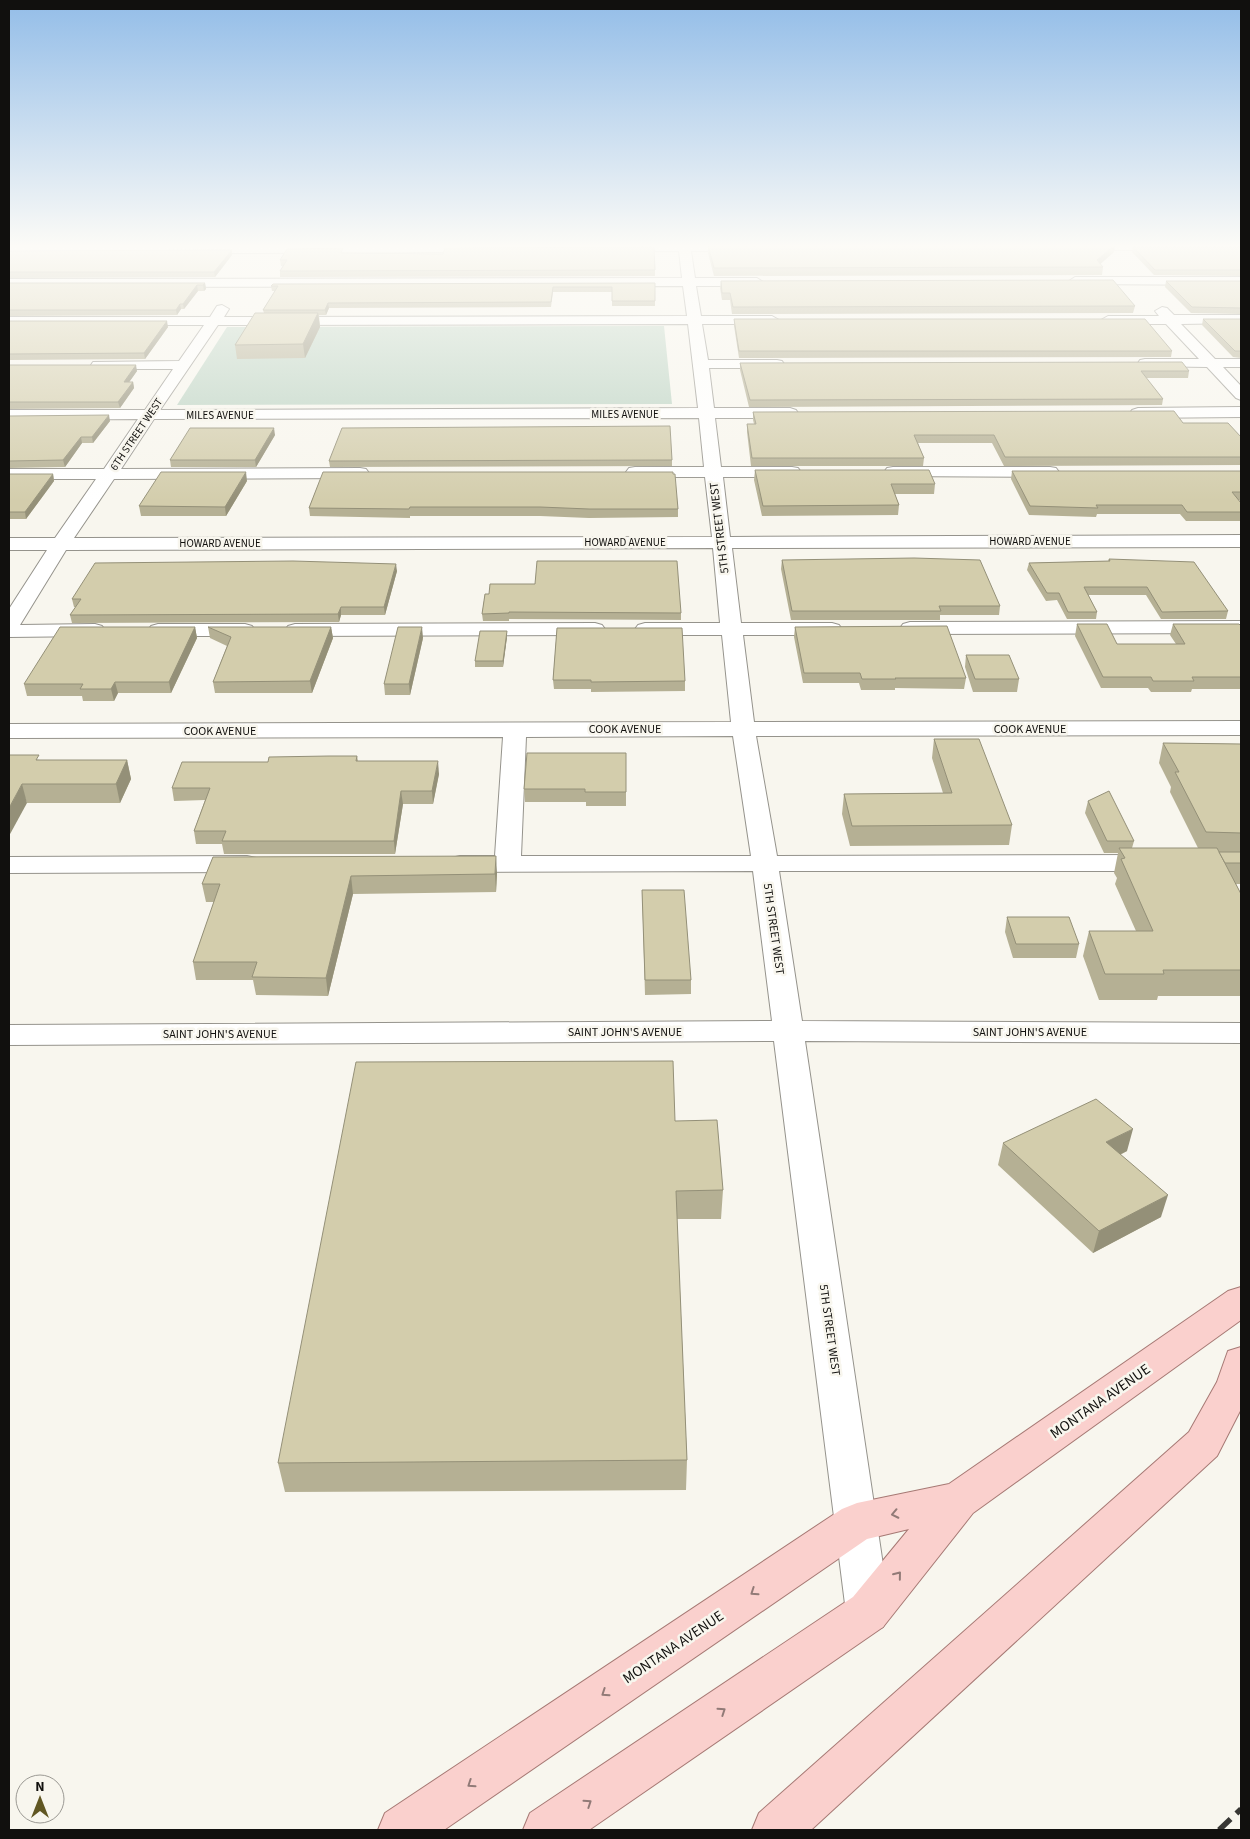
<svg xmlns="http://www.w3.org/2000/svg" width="1250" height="1839" viewBox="0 0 1250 1839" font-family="'Source Sans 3',sans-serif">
	<rect width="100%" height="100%" fill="#f8f6ee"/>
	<path fill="#bcd3c3" d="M664,326L672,404L177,405L227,327Z"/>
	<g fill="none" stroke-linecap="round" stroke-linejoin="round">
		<defs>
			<g id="minor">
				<path d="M749,245L751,247L749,250L745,251H691L695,278H757L763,282L757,286H696L701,316H772L779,320L772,324H702L708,360H777L782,361L784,364L782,367L777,368H709L714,408H790L796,410L798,413L796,416L790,418H715L721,467H792L798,468L801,472L798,476L792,477H723L730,537L1241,535V547L732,548L741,623H832L839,625L842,629L839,633L832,635H743L754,722L1241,721V735L756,736L777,856L1152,855L1161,857L1165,863L1161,869L1152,871H779L802,1021L1241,1023V1043L805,1041L890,1612L883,1627L868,1633L853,1627L846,1612L774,1041L9,1045V1025L772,1021L753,871L460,872L451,870L447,864L451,858L460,856H495L503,737L9,738V724L731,722L722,635H645L638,633L635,629L638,625L645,623H720L713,548L66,550L20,625L95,624L102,626L105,630L102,634L95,636L9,637V609L47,550H9V538H55L96,479H9V469H104L138,419L9,420V410H145L173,369H98L93,368L91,365L93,362L179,361L204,325H9V317H210L217,306L222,305L229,309L224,317L687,316L683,286L9,287V279L682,278L679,251L9,254V246ZM688,324L698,408L160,410L218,325ZM699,418L704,467H635L629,468L626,472L629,476L635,477H705L712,537L74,538L114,479L360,478L366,477L369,473L366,469L360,468L121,469L154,419ZM733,736L751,856H521L526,737Z"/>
				<path d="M1073,245H1241V250H1078L1074,249Z"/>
				<path d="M1075,277H1241V285L1070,284L1069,281Z"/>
				<path d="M1162,307L1167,308L1174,315H1241V323L1181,324L1215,359H1241V367H1223L1241,386V400L1236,398L1207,367L1140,366L1138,363L1140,360L1145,359H1199L1166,324H1108L1101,320L1108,316H1159L1155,311Z"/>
				<path d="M1241,407V417L1138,418L1132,416L1130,413L1132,410L1138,408Z"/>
				<path d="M893,467H1050L1056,468L1059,472L1056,476L1050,477L887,476L884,472L887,468Z"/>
				<path d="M1241,621V633L910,634L903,632L900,628L903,624L910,622Z"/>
				<path d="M595,623L602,625L605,629L602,633L595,635L295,636L288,634L285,630L288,626L295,624Z"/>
				<path d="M158,624H245L252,626L255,630L252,634L245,636H158L151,634L148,630L151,626Z"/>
				<path d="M247,856L256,858L260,864L256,870L247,872L9,873V857Z"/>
			</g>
			<g id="major">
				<path d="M1241,1287V1320L973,1513L883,1627L589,1830H523L530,1813L853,1597L909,1529L867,1539L444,1830H378L385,1813L842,1509L857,1503L949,1484L1228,1291Z"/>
				<path d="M1241,1347V1409L1217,1456L811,1830H752L759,1813L1189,1432L1217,1382L1228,1351Z"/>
			</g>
		</defs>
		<use href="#minor" stroke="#95938c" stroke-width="2"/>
		<use href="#major" stroke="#a67974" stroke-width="2"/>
		<use href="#minor" fill="#fff" fill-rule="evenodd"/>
		<use href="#major" fill="#fad0cd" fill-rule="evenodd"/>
		<path stroke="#383734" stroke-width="5.5" stroke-dasharray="16 8" stroke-linecap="butt" d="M1219,1830L1241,1809"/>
	</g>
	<g fill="#b5b094">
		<path d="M708,245H1115L1114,252L1100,264L1103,267L1102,275L714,276L708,253Z"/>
		<path d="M1133,247H1241V276L1154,275L1132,252Z"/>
		<path d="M9,251L232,255L215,277L9,278Z"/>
		<path d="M344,253L655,270V276L280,277V271L283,266H281L280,260Z"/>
		<path d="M721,281L1135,306L1133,313L732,314L730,300H722L720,288Z"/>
		<path d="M1166,281H1241V314L1191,313L1165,287Z"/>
		<path d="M9,283H205L206,289L204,291H198L184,309H181L177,315L9,316Z"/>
		<path d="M655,283V306H612V292H553L551,307L329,308L326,315H319L320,327L305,358L237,359L235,345L264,313L263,310L275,291H272L271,286Z"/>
		<path d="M734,319L1172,351L1171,357L739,358L734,326Z"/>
		<path d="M1203,319H1241V358L1233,357L1202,325Z"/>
		<path d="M9,321L168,327L145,359L9,360Z"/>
		<path d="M740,363L1189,371L1188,378H1146L1163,399L1162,405L749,407L740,370Z"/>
		<path d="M9,365L137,371L129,382H133L134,388L120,408L9,409Z"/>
		<path d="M753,412L1183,423L1241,437V465L1004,466L992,443H918L924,458L923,466H751L747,432V424H754L753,420Z"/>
		<path d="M9,416L110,421L93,443H82L65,467L9,468Z"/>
		<path d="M275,435L256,467H171L170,460Z"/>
		<path d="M672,460V466L330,467L329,461Z"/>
		<path d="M755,470L935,484L934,494H895L899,505L898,515L762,516L754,480Z"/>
		<path d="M1012,471H1241V500H1239L1241,503V521H1186L1180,514H1097L1096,517L1029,515L1011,479Z"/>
		<path d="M323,472L678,509V517L589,518L540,516H410V518L310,516L309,508Z"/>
		<path d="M9,474H53L54,481L26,519H9Z"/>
		<path d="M247,481L226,516H141L139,506Z"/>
		<path d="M1109,559L1228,611L1226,619H1161L1146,595H1088L1097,612L1096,619H1067L1057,600L1046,601L1027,570L1029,563L1108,561Z"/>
		<path d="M782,560L1000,606L999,615H940V620H791L781,569Z"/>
		<path d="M397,571L385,615H341L339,622L72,623L70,615L76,607H74L72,599Z"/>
		<path d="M485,594L681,613V620L509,619V621H483L482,614Z"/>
		<path d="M1077,624L1117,644H1176L1170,635L1173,624L1241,626V689H1192L1191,692H1151L1148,688H1101L1075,636Z"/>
		<path d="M195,627L197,638L171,693H118L114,701H83L82,696H27L24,684Z"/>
		<path d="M208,627H331L333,638L312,693H215L213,682L227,646L210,638Z"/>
		<path d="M795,627L966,678L964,689L895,688V690H861L859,683H803L794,637Z"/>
		<path d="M557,628L685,681V691L591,692V689H554L553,680Z"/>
		<path d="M507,637L503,667H475V661Z"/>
		<path d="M423,638L410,695H385L384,684Z"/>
		<path d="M966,655L1019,679L1017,692H973L965,667Z"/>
		<path d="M934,739L1012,825L1009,845L850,846L842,814L844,794L943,793L932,758Z"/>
		<path d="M1163,743L1241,744V884H1236L1241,894V996H1158L1157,1000H1099L1083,956L1089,931H1136L1115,884L1117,878L1114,873L1118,853H1104L1085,813L1088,801L1134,841L1132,848H1198L1170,792L1171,787L1159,763Z"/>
		<path d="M626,753V806H586V802H525L524,789Z"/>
		<path d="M9,755L40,760H127L131,779L120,803H27Z"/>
		<path d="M357,756L358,761L439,774L433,804H403L395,854H224L222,844H196L194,831L205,800L174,801L172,788L268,762Z"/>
		<path d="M213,857L497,873L496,892L353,894L328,996L256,995L253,980H196L193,962L214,902H206L202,884Z"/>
		<path d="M642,890L691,980V994L645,995Z"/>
		<path d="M1007,917L1079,944L1076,958H1013L1005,932Z"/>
		<path d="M675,1121L723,1190L721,1219H677L687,1460L686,1490L285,1492L278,1463Z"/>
		<path d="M1003,1143L1127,1151L1120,1155L1161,1217L1093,1253L998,1165Z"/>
	</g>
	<g fill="#949078">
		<path d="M1115,245L1114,252L1097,267V260Z"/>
		<path d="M232,250V255L215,277L214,272Z"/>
		<path d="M205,283L206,289L204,291L203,285Z"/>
		<path d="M197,285L198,291L184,309L183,304Z"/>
		<path d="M328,303L329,308L326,315L325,310Z"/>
		<path d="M180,304L181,309L177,315L176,310Z"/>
		<path d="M318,313L320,327L305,358L303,344Z"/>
		<path d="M167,321L168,327L145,359L144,353Z"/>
		<path d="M136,365L137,371L125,388L124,382Z"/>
		<path d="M133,382L134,388L120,408L118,402Z"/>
		<path d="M109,415L110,421L93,443L92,437Z"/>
		<path d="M274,428L275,435L256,467L255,460Z"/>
		<path d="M81,437L82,443L65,467L63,460Z"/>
		<path d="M246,472L247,481L226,516L225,507Z"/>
		<path d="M53,474L54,481L26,519L25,512Z"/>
		<path d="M396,564L397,571L385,615L384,607Z"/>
		<path d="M341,607V615L339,622L338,614Z"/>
		<path d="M195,627L197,638L171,693L169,682Z"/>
		<path d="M331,627L333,638L312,693L310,681Z"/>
		<path d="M422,627L423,638L410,695L409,684Z"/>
		<path d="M507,631V637L503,667V661Z"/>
		<path d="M115,682L118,693L114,701L111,689Z"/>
		<path d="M127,760L131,779L120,803L116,784Z"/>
		<path d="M438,761L439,774L433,804L432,791Z"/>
		<path d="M22,784L27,803L9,836V808Z"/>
		<path d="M401,791L403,804L395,854L394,841Z"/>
		<path d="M496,856L497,873L496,892L495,874Z"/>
		<path d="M351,876L353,894L328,996L326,978Z"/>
		<path d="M1133,1129L1127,1151L1100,1164L1106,1142Z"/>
		<path d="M1168,1195L1161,1217L1093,1253L1099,1231Z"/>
	</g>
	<g fill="#d3cdac" stroke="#949078">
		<path d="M708,245H1115L1097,260L1103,267L714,268Z"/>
		<path d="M654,247L655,270L280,271L287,260H280L287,249L343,248L341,253L443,254L445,248Z"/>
		<path d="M1133,247H1241V270H1155Z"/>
		<path d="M232,250L214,272H9V251Z"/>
		<path d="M1113,280L1135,306L733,307L730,293H722L721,281Z"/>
		<path d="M1166,281H1241V308L1192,307Z"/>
		<path d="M9,283H205L203,285H197L183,304H180L176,310H9Z"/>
		<path d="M655,283V301H612V287H553L551,302L328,303L325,310H263L278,286H271L273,284Z"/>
		<path d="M255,313H318L303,344L235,345Z"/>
		<path d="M734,319H1145L1172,351H739Z"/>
		<path d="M1203,319H1241V351H1235Z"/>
		<path d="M9,321H167L144,353L9,354Z"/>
		<path d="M1182,362L1189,371H1141L1163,399L750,400L740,363Z"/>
		<path d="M9,365H136L124,382H133L118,402H9Z"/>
		<path d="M1174,411L1183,423H1228L1241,437V457H1005L994,435H914L924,458H752L747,424H756L753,412Z"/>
		<path d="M109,415L92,437H81L63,460L9,461V416Z"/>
		<path d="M670,426L672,460L329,461L342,428Z"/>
		<path d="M190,428H274L255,460H170Z"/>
		<path d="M755,470H929L935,484H891L899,505L763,506Z"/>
		<path d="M1012,471H1241V492H1232L1241,503V512H1187L1182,505H1096L1098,508L1030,506Z"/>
		<path d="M161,472H246L225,507L139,506Z"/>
		<path d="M323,472H673V474H675L678,509H589L540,507H410L409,509L309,508Z"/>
		<path d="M9,474H53L25,512H9Z"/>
		<path d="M914,558L980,560L1000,606H939L941,611H792L782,560Z"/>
		<path d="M1109,559L1194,562L1228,611L1162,612L1147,587H1084L1097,612H1068L1059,593H1047L1029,563L1110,561Z"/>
		<path d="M293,561L396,564L384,607H341L338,614L70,615L81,599H72L95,563Z"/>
		<path d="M537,561H677L681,613L509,612V613L482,614L485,594H489L490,584H535Z"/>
		<path d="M1077,624H1107L1117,644H1185L1173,624H1239L1241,626V677H1192L1194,681H1153L1151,677H1103Z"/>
		<path d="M947,626L966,678H895L896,679H862L860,673H804L795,627Z"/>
		<path d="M60,627H195L169,682H115L111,689H80L83,684H24Z"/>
		<path d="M208,627H331L310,681L213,682L231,637Z"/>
		<path d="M398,627H422L409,684H384Z"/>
		<path d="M557,628H682L685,681L591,682V680H553Z"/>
		<path d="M480,631H507L503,661H475Z"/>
		<path d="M966,655H1009L1019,679H975Z"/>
		<path d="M934,739H979L1012,825L852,826L844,794L952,793Z"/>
		<path d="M1163,743L1241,744V833L1206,832L1175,772H1179Z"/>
		<path d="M527,753H626V792H585V789H524Z"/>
		<path d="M9,755H39L36,760H127L116,784H22L9,808Z"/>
		<path d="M329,756H357L356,761H438L432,791H401L394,841H222L226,831H194L210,788H172L182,762H268L269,757Z"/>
		<path d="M1109,791L1134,841H1107L1088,801Z"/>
		<path d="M1119,848H1217L1241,894V970H1163L1164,974H1105L1089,931H1153L1121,859L1125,858Z"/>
		<path d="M1219,852H1241V863H1225Z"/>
		<path d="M496,856L495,874L351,876L326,978L252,977L257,962H193L220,884H202L213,857Z"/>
		<path d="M642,890H684L691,980H645Z"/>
		<path d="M1007,917H1069L1079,944H1016Z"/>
		<path d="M673,1061L675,1121L717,1120L723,1190L676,1191L687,1460L278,1463L356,1062Z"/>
		<path d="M1096,1099L1133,1129L1106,1142L1168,1195L1099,1231L1003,1143Z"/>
	</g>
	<defs><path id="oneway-chevron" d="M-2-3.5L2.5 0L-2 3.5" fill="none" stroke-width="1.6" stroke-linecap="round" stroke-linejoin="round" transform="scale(1.25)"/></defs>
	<g stroke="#917a77">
		<use href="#oneway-chevron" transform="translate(895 1514) rotate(168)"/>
		<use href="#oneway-chevron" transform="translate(898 1575) rotate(-51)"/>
		<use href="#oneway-chevron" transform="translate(754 1592) rotate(146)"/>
		<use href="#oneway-chevron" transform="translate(605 1693) rotate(146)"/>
		<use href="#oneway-chevron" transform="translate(722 1711) rotate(-34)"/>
		<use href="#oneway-chevron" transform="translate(471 1784) rotate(146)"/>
		<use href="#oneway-chevron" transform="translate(588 1803) rotate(-34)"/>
	</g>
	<linearGradient id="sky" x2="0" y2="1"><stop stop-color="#93bde8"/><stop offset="0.49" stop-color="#fcfbf7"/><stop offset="1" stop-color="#fcfbf7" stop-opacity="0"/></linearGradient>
	<rect width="1250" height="502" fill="url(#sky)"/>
	<g text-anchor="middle" stroke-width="5" stroke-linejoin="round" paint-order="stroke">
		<g font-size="11" fill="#11100e" stroke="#f8f6ee">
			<text x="625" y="418">MILES AVENUE</text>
			<text x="220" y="419">MILES AVENUE</text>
			<text transform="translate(136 434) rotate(-56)" y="4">6TH STREET WEST</text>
			<text x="1030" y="545">HOWARD AVENUE</text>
			<text x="625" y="546">HOWARD AVENUE</text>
			<text x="220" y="547">HOWARD AVENUE</text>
		</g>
		<g font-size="12" fill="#11100e" stroke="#f8f6ee">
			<text transform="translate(719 528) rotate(-97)" y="4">5TH STREET WEST</text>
			<text x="625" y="733">COOK AVENUE</text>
			<text x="1030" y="733">COOK AVENUE</text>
			<text x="220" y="735">COOK AVENUE</text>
			<text transform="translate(774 929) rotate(82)" y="4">5TH STREET WEST</text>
			<text x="625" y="1036">SAINT JOHN'S AVENUE</text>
			<text x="1030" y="1036">SAINT JOHN'S AVENUE</text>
			<text x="220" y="1038">SAINT JOHN'S AVENUE</text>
			<text transform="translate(830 1330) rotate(82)" y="4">5TH STREET WEST</text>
		</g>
		<g font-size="15" fill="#11100e" stroke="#f8f6ee">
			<text transform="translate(1100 1401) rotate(-35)" y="5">MONTANA AVENUE</text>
			<text transform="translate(673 1647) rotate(-34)" y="5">MONTANA AVENUE</text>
		</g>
	</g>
	<rect width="1250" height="1839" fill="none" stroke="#11100e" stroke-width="20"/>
	<g transform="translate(40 1799)"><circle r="24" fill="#f8f6ee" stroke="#9c9a94"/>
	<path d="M0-4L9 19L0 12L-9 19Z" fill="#615723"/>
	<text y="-8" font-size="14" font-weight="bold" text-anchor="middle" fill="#11100e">N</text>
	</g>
</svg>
